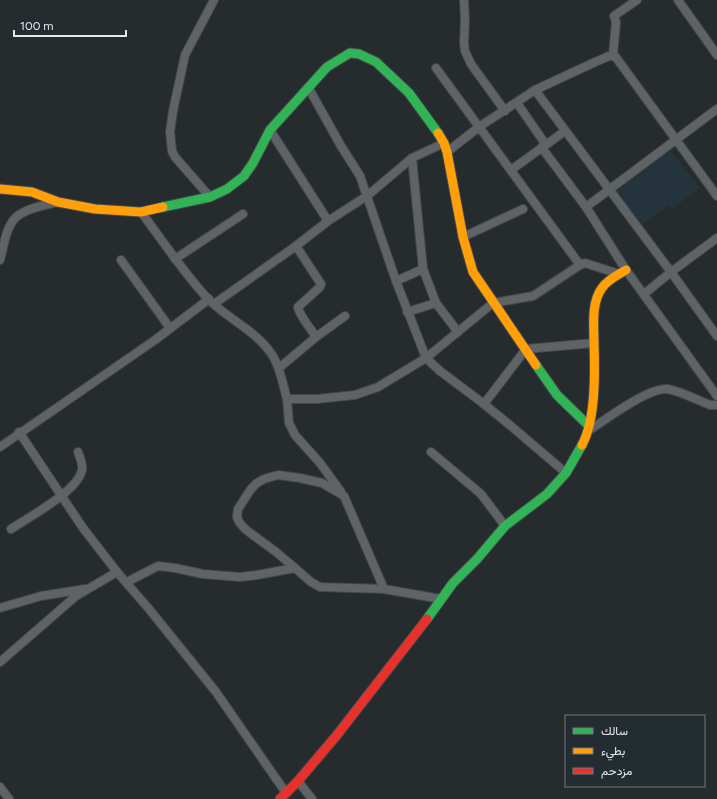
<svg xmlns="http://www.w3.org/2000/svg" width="717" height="799" viewBox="0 0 717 799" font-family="Figtree,Vazirmatn,sans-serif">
	<rect width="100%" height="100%" fill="#262b2e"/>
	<path fill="#24333c" d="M670,149L700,188L672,209L669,205L641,225L615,189Z"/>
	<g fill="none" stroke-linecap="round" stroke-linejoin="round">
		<defs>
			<g id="street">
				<path d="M464,0L465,20L464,43L465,51L471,64L505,111"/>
				<path d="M678,0L717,55"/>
				<path d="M613,56L616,22L614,16L637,0"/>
				<path d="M436,68L580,265"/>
				<path d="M308,87L341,146L360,176L396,281L426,358L440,371L484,404L511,426L566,473"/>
				<path d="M535,90L671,272L717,336"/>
				<path d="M517,103L544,142L542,148L586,207L626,270L717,396"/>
				<path d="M270,130L328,221"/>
				<path d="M447,152L479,127L535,90L593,63L609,56H615L717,196"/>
				<path d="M511,170L565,131"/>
				<path d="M210,197L175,157L172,151L170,132L173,111L185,55L214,0"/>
				<path d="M586,207L717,109"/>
				<path d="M141,212C163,241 183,272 208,299C229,320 259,332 274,358C281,371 283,385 287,399H317L355,395L378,387L426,358L493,303L533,296L580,265L585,263L619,274"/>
				<path d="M463,237L523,209"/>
				<path d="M296,246L321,284L320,287L298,307C299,315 311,329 316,337L345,316"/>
				<path d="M175,259L243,214"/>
				<path d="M0,260C4,246 6,223 19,215C30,207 46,205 58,202"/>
				<path d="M121,260L170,328"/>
				<path d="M423,269L436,303L458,332"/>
				<path d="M396,281L423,269L412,158"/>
				<path d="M644,294L671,272L717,238"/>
				<path d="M214,304L296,246L328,221L367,196L412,158L444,143"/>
				<path d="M407,312L436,303"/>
				<path d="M279,368L316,337"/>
				<path d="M287,399L289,423L295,435L320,463L341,492"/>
				<path d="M484,404L526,349L594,343"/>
				<path d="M588,431C605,420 647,388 667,389C681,391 697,400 710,405H717"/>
				<path d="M19,432L83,528L117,572L149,609L216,692L286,793"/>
				<path d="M0,447L155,340L209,299"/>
				<path d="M431,452L481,494L505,526"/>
				<path d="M11,529C29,517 78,491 82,470C83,465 80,457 78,452"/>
				<path d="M295,568L276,552L245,529L239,522L237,517L238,509L251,489L257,483L264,479L278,475L300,478L322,483L344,496L384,589L441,599"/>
				<path d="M127,582L158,566L175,568L203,574L240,577L257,575L295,568L311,582L320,587L384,589"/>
				<path d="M0,608L41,596L85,589"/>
				<path d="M0,662L76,596L117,572"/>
				<path d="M298,781L312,799"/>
				<path d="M0,787L9,799"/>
			</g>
			<g id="fast">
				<path d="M163,207L210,197L227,189L244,176L253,163L270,130L327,67L350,53L359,54L376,62L409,93L438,133"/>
				<path d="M536,365L557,395L589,426"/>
				<path d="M427,619L453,583L477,559L505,526L547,494L566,473L582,445"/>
			</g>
			<g id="slow">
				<path d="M438,133L444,143L447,152L463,237L473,272L536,365"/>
				<path d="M0,189L32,192L58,202L95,209L141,212L163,207"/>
				<path d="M582,445C596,419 595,372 594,342C594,325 591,303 602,288C607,280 618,275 626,270"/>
			</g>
			<path id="jam" d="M280,799L298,781L337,735L427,619"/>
		</defs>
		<use href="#street" stroke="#424749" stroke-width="10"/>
		<use href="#fast" stroke="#424749" stroke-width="11"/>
		<use href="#slow" stroke="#424749" stroke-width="11"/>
		<use href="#jam" stroke="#424749" stroke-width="11"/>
		<use href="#street" stroke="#5f6365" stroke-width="8"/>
		<use href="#fast" stroke="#30b455" stroke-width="9"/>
		<use href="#slow" stroke="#ff9f0a" stroke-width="9"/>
		<use href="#jam" stroke="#e5322d" stroke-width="9"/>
	</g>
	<rect x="565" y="715" width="140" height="72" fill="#222c31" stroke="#70787d"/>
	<rect x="573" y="728" width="20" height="6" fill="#30b455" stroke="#70787d"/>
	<text x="601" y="735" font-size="12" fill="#e4eaee">سالك</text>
	<rect x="573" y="748" width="20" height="6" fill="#ff9f0a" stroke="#70787d"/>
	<text x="601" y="755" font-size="12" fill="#e4eaee">بطيء</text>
	<rect x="573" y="768" width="20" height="6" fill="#e5322d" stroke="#70787d"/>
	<text x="601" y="775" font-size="12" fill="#e4eaee">مزدحم</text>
	<path d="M14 30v6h112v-6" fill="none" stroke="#e4eaee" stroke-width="2"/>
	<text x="20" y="30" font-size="12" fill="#e4eaee" stroke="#222c31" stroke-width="3" paint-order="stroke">100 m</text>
</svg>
